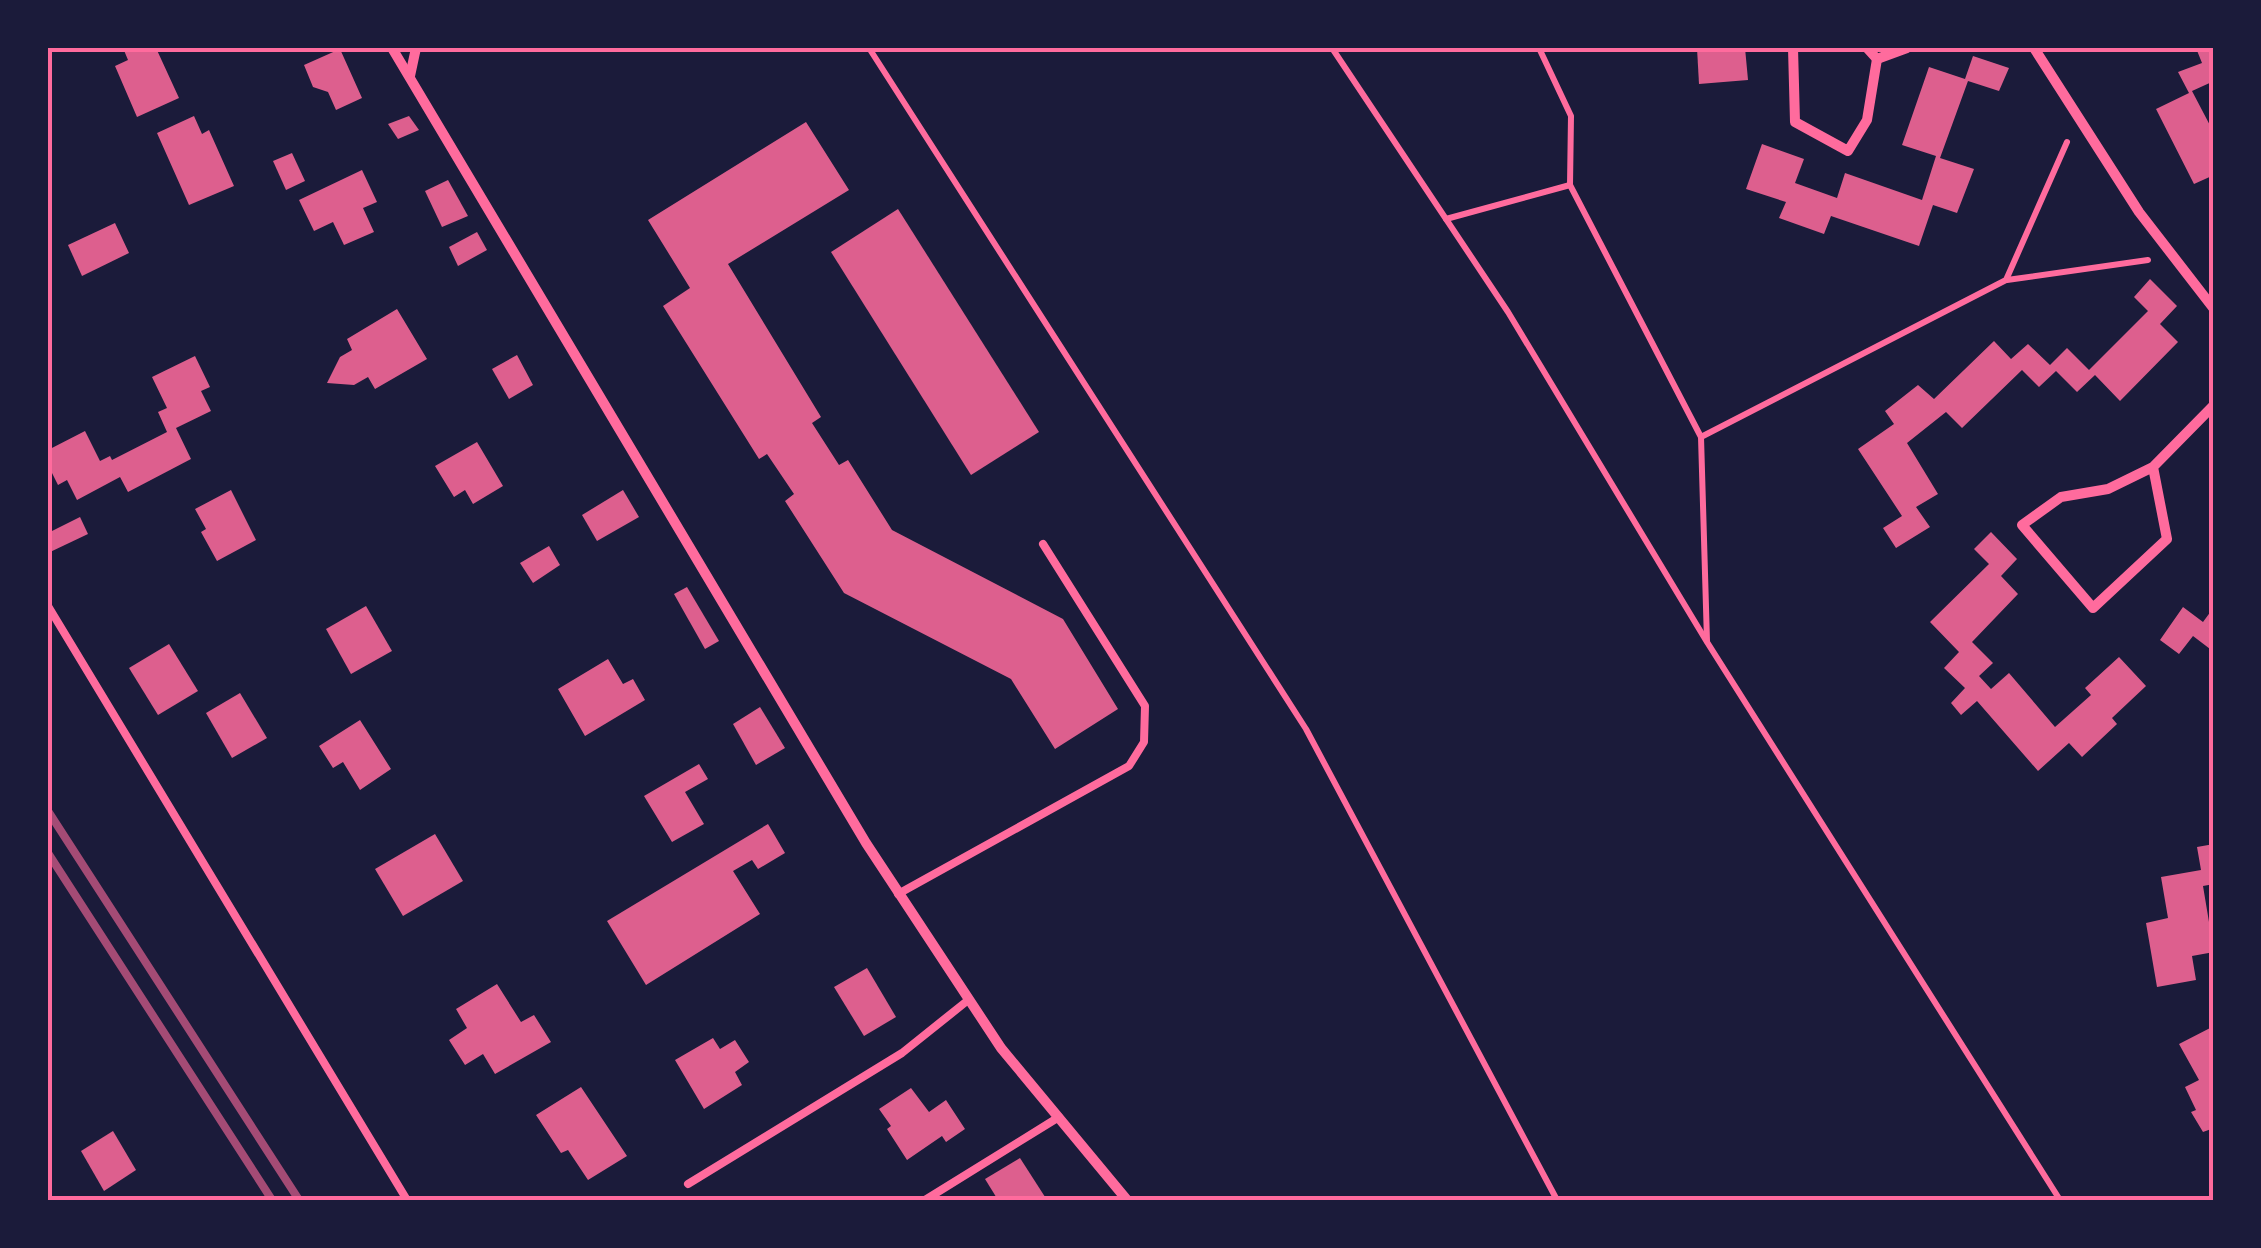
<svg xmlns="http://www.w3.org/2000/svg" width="2261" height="1248" viewBox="0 0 2261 1248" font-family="'Sofia Sans Condensed',sans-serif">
	<rect width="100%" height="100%" fill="#1b1b3a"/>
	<g fill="#dd5f8e">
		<path d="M123,48H156L179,98L137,117L115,66L128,60Z"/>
		<path d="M1697,48H1745L1748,80L1699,84Z"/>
		<path d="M2196,48H2214V81L2192,91L2214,133V175L2194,184L2156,109L2189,93L2178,72L2202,63Z"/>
		<path d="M340,49L362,98L336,110L328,92L313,87L304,65Z"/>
		<path d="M1973,56L2009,68L1999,91L1968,81L1940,158L1974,169L1957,213L1933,205L1919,246L1831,216L1824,234L1779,218L1786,202L1746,189L1762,144L1804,159L1795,183L1837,198L1845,173L1922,200L1936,156L1902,145L1929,67L1965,79Z"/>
		<path d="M194,116L202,134L209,130L234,186L189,205L157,133Z"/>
		<path d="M409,116L419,130L398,139L388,124Z"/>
		<path d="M806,122L849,190L728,264L821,417L812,423L839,465L848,460L892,530L1063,619L1118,709L1055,749L1011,679L844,593L785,501L794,494L767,454L759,459L663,306L690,288L648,220Z"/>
		<path d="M292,153L305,181L286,190L273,161Z"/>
		<path d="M362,170L377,202L363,208L374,232L344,245L333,222L314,231L299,200Z"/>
		<path d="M448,180L468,216L442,227L425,191Z"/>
		<path d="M898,209L1039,432L971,475L831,252Z"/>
		<path d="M115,223L129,253L82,276L68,245Z"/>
		<path d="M477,232L487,250L458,266L449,247Z"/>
		<path d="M2150,279L2177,306L2160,324L2178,342L2120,401L2095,375L2077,392L2056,371L2039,387L2022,370L1962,428L1946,412L1907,443L1938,494L1916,507L1930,527L1896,548L1883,528L1902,516L1858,449L1894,424L1885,411L1918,385L1934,399L1994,341L2011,359L2028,344L2050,365L2067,348L2089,370L2148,311L2134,297Z"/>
		<path d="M397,309L427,359L375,389L368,377L354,385L327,383L340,357L352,350L347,339Z"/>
		<path d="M517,355L533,385L509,399L492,369Z"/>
		<path d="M195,356L210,387L201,391L211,411L176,428L191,459L128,492L120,477L77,500L67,480L58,485L48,465V450L85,431L100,461L110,456L112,460L167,432L158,412L167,408L152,377Z"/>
		<path d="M477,442L503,486L473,504L465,490L454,497L435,466Z"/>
		<path d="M231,490L256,540L217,561L201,532L206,529L195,509Z"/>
		<path d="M623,490L639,517L597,541L582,515Z"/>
		<path d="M80,517L88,534L48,553V533Z"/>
		<path d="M1991,532L2017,559L2001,576L2018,594L1972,642L1993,663L1979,676L1991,689L2009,673L2055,727L2091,695L2085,688L2119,657L2146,686L2112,718L2117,724L2082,757L2069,743L2038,771L1977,701L1961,715L1951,703L1965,688L1944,668L1959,652L1930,622L1989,564L1974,549Z"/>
		<path d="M549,546L560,565L533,583L520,563Z"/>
		<path d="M687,587L719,641L705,649L674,594Z"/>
		<path d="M366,606L392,651L351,674L326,629Z"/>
		<path d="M2183,607L2203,622L2214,607V652L2193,636L2179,654L2160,640Z"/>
		<path d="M169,644L198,691L158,715L129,668Z"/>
		<path d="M608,659L623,684L633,679L645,700L585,736L558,689Z"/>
		<path d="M240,693L267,738L232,758L206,713Z"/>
		<path d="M760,707L785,748L756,765L733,724Z"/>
		<path d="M360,720L391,769L360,790L343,762L333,768L319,746Z"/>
		<path d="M699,764L708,779L685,792L704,824L672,842L644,796Z"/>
		<path d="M768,824L785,853L758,869L752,860L733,871L760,914L646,985L607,921Z"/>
		<path d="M435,834L463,881L403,916L375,869Z"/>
		<path d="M2214,844V884L2203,886L2214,952L2192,956L2196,980L2157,987L2146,923L2168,918L2161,877L2201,870L2197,847Z"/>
		<path d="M867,968L896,1017L864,1036L834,987Z"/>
		<path d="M497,984L521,1022L534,1015L551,1042L495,1074L483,1054L465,1065L449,1040L467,1028L456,1009Z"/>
		<path d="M2214,1026V1128L2203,1132L2191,1112L2196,1110L2185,1087L2199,1080L2179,1044Z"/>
		<path d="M713,1038L720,1049L735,1040L749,1062L735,1072L742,1085L704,1109L675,1060Z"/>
		<path d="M581,1087L627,1156L588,1180L568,1150L561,1153L536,1115Z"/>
		<path d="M911,1088L929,1112L946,1100L965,1129L946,1142L942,1136L907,1160L887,1129L891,1126L879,1109Z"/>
		<path d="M113,1131L136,1170L104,1191L81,1151Z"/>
		<path d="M1020,1158L1047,1200H998L985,1179Z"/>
	</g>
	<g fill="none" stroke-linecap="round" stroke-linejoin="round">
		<g stroke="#ff6b9d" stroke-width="6">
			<path d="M869,48L1306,729L1557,1200"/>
			<path d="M1332,48L1508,312L1707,642L2060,1200"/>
			<path d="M1539,48L1571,116L1570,185L1701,437"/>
			<path d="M1446,219L1570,185"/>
			<path d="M2007,280L2148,260"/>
			<path d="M1707,641L1701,437L2006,280L2067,142"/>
		</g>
		<g stroke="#ff6b9d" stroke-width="8">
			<path d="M48,606L407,1200"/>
			<path d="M898,894L1129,766L1144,742L1145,706L1043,544"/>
			<path d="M688,1184L902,1053L967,1001"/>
			<path d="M925,1200L1059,1117"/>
		</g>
		<g stroke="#ff6b9d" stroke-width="10">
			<path d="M392,48L866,843L1001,1048L1127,1200"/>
			<path d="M1793,48L1795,122L1848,151L1867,120L1877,59"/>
			<path d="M1867,48L1877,59"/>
			<path d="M2034,48L2139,212L2214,309"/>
			<path d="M1877,59L1907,48"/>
			<path d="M410,76L416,48"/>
			<path d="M2153,467L2167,539L2093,608L2022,525L2061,497L2108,489L2153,467L2214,405"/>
		</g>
		<g stroke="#a44b75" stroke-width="8">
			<path d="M48,811L299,1200"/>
			<path d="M48,853L272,1200"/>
		</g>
	</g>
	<rect width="2261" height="1248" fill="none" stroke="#1b1b3a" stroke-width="100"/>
	<rect x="50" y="50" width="2161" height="1148" fill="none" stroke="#ff6b9d" stroke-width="4"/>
</svg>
